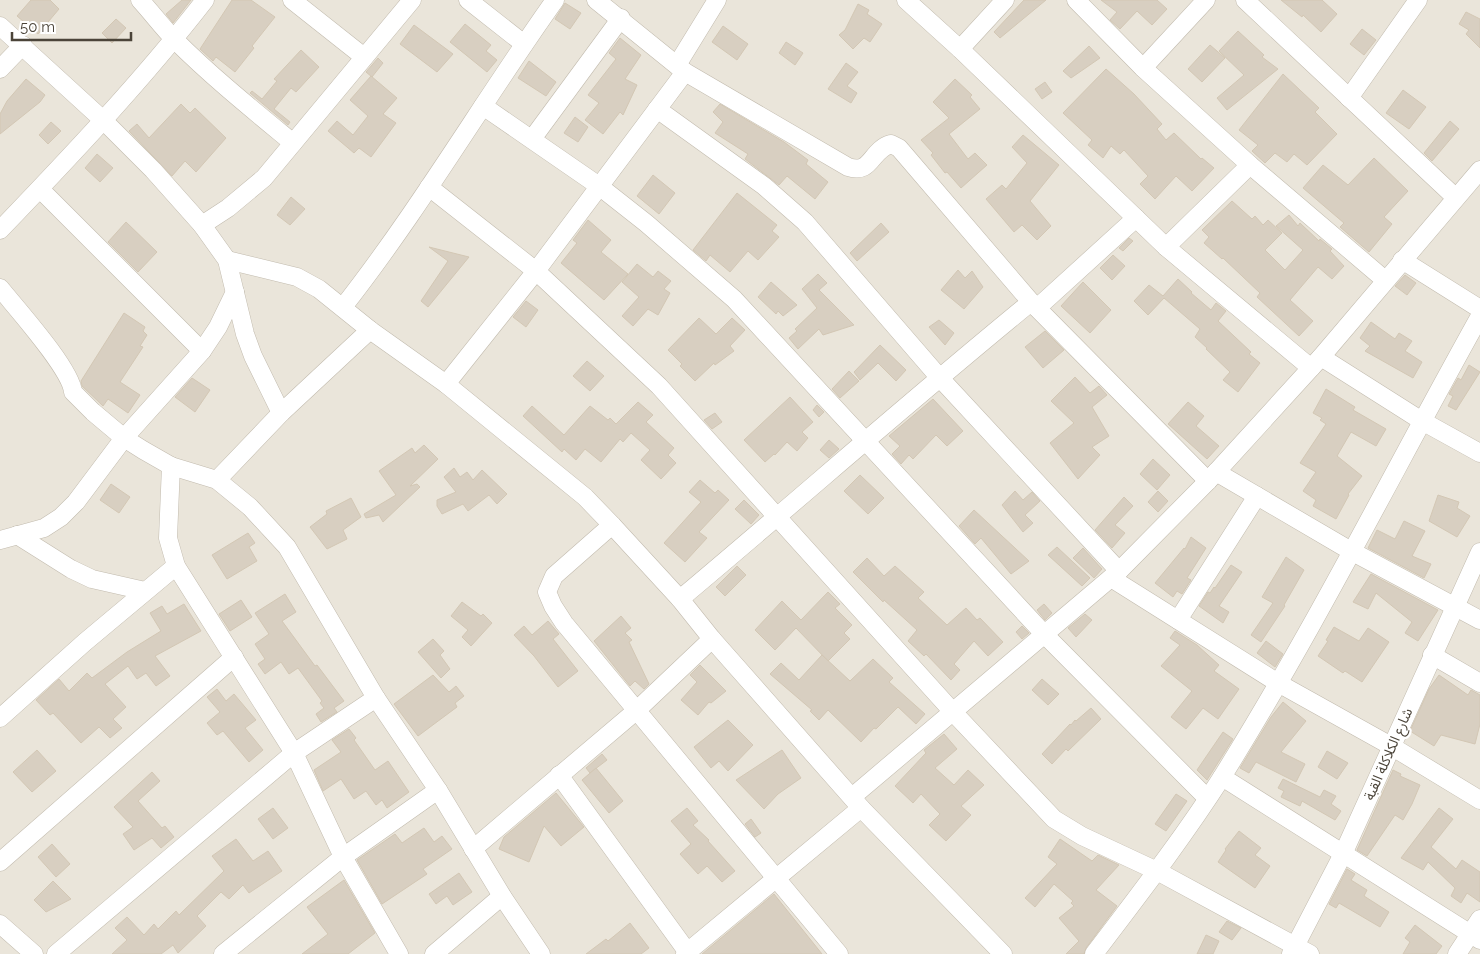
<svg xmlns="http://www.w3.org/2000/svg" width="1480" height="954" viewBox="0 0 1480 954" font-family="Raleway,'Noto Sans Arabic',sans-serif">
	<rect width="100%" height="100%" fill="#f6f3ec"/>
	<rect fill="#eae5da" x="0" y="0" width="1480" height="954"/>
	<g fill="#d8cfc1" stroke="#d3c7b4">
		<path d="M31,0H50L59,9L38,34L17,16Z"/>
		<path d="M182,0H191L173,23L166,14Z"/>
		<path d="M232,0H251L275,17L252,46L254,48L235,72L216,57L213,61L200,49Z"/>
		<path d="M1024,0H1046L1000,38L994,32Z"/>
		<path d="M1101,0H1157L1167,9L1152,25L1137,11L1120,29L1110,20L1117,12Z"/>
		<path d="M1281,0H1322L1337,14L1321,32L1303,15L1302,17Z"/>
		<path d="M565,3L581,13L570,29L555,19Z"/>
		<path d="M858,4L869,10L867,14L882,24L870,42L864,38L853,49L839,35L845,30Z"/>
		<path d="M1466,12L1480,19V48L1466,34L1469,30L1459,24Z"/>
		<path d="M116,19L126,28L112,43L102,33Z"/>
		<path d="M465,24L491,45L486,51L497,60L487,72L450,42Z"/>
		<path d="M414,25L453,54L437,72L400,44Z"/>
		<path d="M723,26L748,44L737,60L712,42Z"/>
		<path d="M1362,29L1376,40L1364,55L1350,44Z"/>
		<path d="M1238,31L1264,55L1262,57L1278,69L1227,110L1217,98L1244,75L1219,51Z"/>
		<path d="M620,38L641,55L625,79L637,85L623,115L620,112L603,134L585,120L599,103L588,95L616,59L609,53Z"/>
		<path d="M786,42L803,53L795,65L779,53Z"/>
		<path d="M1210,45L1225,58L1202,82L1188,69Z"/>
		<path d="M1089,46L1100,58L1071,78L1063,71Z"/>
		<path d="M301,50L319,67L296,92L291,88L274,109L290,122L288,125L250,93L252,91L262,99L277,81L274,79Z"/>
		<path d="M378,58L383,63L372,77L366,72Z"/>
		<path d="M529,61L556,82L546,96L518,78Z"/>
		<path d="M846,63L858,72L847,86L857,93L851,103L828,89Z"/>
		<path d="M1106,69L1134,94L1162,124L1157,129L1166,140L1174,133L1201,159L1202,158L1214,168L1192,191L1176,176L1155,199L1140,184L1148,176L1124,150L1120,154L1111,146L1103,158L1088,145L1092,140L1063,113Z"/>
		<path d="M1283,74L1319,108L1315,112L1337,134L1307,165L1294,154L1287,162L1275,153L1265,163L1252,151L1258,145L1239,130Z"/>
		<path d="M371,76L397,98L383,114L396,123L371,157L359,148L354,153L328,131L337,121L353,135L368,116L350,100Z"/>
		<path d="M26,79L45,95L40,102L0,134V114L7,101Z"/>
		<path d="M955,79L972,95L970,97L980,109L949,134L968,159L975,153L987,165L961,188L947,172L945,173L931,155L933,153L921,140L949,118L933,102Z"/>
		<path d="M1045,82L1052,92L1042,99L1035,89Z"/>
		<path d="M1403,90L1426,107L1409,129L1386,113Z"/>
		<path d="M181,104L190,113L195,108L226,138L196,172L185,161L172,176L129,131L137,124L149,138Z"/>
		<path d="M720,104L784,142L808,160L806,164L828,182L815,199L787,176L779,185L745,159L748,154L715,133L723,122L713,112Z"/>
		<path d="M575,117L588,127L578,142L564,133Z"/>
		<path d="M1450,121L1459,129L1432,161L1424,153Z"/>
		<path d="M51,122L61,131L48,144L39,135Z"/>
		<path d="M1023,135L1059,165L1030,201L1051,226L1037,240L1022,225L1014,232L986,199L1002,185L1006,189L1027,163L1012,147Z"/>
		<path d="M97,154L113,168L100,182L85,168Z"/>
		<path d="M1374,158L1408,191L1384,217L1392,224L1369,252L1340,227L1344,223L1303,188L1323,165L1348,185Z"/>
		<path d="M653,175L675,193L659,214L637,196Z"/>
		<path d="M737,193L777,225L772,231L779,237L758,260L748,251L730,272L710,255L706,261L693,250Z"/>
		<path d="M291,197L305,209L290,225L277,215Z"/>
		<path d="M1232,201L1252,219L1255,216L1263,225L1268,220L1282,233L1265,250L1285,270L1303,250L1276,226L1289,215L1298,226L1300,223L1319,241L1320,239L1332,249L1330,251L1344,266L1332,279L1318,267L1290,300L1313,321L1299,336L1257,297L1260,293L1223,258L1222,259L1204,243L1209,237L1202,230Z"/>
		<path d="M588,220L611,240L601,252L628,274L604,300L561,263L577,243L573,240Z"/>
		<path d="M126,222L157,252L138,272L108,242Z"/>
		<path d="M881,223L889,232L857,261L850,253Z"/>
		<path d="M1129,238L1133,241L1123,251L1119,248Z"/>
		<path d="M429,247L469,257L428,307L421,301L448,261Z"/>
		<path d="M1113,255L1125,266L1112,280L1100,268Z"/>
		<path d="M637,264L653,277L658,271L671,281L664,289L670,293L658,315L648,309L633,326L622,316L639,297L622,282Z"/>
		<path d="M958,270L965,278L972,271L983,287L964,309L941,290Z"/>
		<path d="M818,274L827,283L819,290L854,325L823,335L819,329L798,349L789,338L797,331L795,329L817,308L802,289Z"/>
		<path d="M1405,275L1416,283L1407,295L1395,286Z"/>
		<path d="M1178,279L1192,292L1191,293L1211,310L1216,303L1226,311L1218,321L1251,352L1249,354L1260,363L1238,392L1223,380L1230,372L1206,349L1207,348L1195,337L1200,329L1164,298L1148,315L1134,301L1149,285L1163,296Z"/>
		<path d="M771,282L797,305L783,316L778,311L776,314L758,297Z"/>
		<path d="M1083,282L1111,310L1090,333L1061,306Z"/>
		<path d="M526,301L538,310L526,327L513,317Z"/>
		<path d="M124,313L145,327L143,331L147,335L140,346L143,347L120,382L140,395L128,413L108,399L103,406L82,386L81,381Z"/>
		<path d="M699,318L716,334L732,318L745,330L730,346L734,351L715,365L714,363L695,381L680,366L682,364L668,350Z"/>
		<path d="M939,320L954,333L945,345L929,327Z"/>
		<path d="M1371,322L1395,339L1399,333L1412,341L1405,351L1422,362L1413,378L1365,351L1370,346L1360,338Z"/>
		<path d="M1045,331L1064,350L1043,368L1025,347Z"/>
		<path d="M880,345L906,370L896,381L878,363L860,380L854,372Z"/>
		<path d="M587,361L604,376L590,391L573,376Z"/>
		<path d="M1469,365L1480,372L1456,410L1448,406L1453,396L1449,394L1458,378L1461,380Z"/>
		<path d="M849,371L859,381L840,398L832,389Z"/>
		<path d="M1075,377L1090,393L1099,386L1107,395L1092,407L1109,436L1092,447L1100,455L1078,479L1050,443L1074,423L1051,401Z"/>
		<path d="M192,378L210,390L195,412L175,397Z"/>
		<path d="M1326,389L1355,407L1353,410L1386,429L1376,446L1351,432L1337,456L1362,476L1348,494L1349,495L1336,519L1313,506L1316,500L1303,491L1316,472L1300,463L1326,424L1320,420L1322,418L1313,413Z"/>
		<path d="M790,397L813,422L802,432L808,438L797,451L787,442L775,455L774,454L765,462L744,440Z"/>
		<path d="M933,399L963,431L947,446L936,435L913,459L909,455L901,464L892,454L900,446L889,436Z"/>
		<path d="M638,402L653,415L646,422L674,448L668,455L676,463L661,479L641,460L650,450L631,433L623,442L620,439L601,462L585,449L576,460L564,449L562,452L523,416L532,406L564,435L590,406L608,420L610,418L616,424Z"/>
		<path d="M1188,402L1204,416L1196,426L1219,446L1207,459L1168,424Z"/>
		<path d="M817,405L824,412L819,417L813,410Z"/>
		<path d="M715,413L722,422L712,429L704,420Z"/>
		<path d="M829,440L839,449L829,458L820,450Z"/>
		<path d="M424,445L438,459L410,486L417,484L420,487L383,522L379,515L366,518L364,514L396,495L379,471L412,448L415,453Z"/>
		<path d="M1153,459L1170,475L1157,490L1140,474Z"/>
		<path d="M454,468L460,477L467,472L473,480L482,470L507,494L497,504L489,495L468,511L463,504L442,514L437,506V500L456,492L444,477Z"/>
		<path d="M860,475L884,498L868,514L844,491Z"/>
		<path d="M700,480L715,493L718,490L729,500L699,532L707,538L685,562L664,543L701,502L689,492Z"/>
		<path d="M111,484L130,497L119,513L100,500Z"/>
		<path d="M1015,491L1023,500L1032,492L1040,501L1025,515L1033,523L1023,532L1002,505Z"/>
		<path d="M1158,491L1168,501L1158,512L1148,502Z"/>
		<path d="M1438,495L1459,502L1457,508L1470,516L1457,537L1429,521Z"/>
		<path d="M1124,497L1133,506L1115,525L1125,533L1112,548L1095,530Z"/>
		<path d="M351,498L361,517L343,530L347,539L327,549L310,527L327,514L326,511Z"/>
		<path d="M744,500L759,515L751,524L735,509Z"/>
		<path d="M974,510L1029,561L1011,574L981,538L975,544L959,526Z"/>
		<path d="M1404,521L1425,531L1412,556L1431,564L1424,578L1368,548L1377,530L1395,539Z"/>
		<path d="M248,533L255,543L249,547L257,561L227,579L212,555Z"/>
		<path d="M1191,537L1206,548L1187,578L1191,580L1182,594L1177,591L1173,597L1155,583L1184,548L1185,549Z"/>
		<path d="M1057,547L1090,578L1082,586L1048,555Z"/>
		<path d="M1083,548L1102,569L1094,578L1073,558Z"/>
		<path d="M1286,557L1304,570L1284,605L1285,606L1261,642L1251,635L1273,603L1262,597Z"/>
		<path d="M867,558L884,576L895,566L924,592L918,598L947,625L966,608L977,620L980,618L1003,642L988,656L974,641L954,664L960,670L951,680L926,654L924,656L908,641L917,630L884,600L883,602L853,572Z"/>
		<path d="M1231,565L1242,572L1219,606L1229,612L1223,623L1199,606L1208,592L1210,593L1214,587L1215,588Z"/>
		<path d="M737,566L746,575L725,596L716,587Z"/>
		<path d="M1371,574L1438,610L1418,641L1405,633L1412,622L1376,593L1368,609L1353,602Z"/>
		<path d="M828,592L840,604L835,608L852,625L844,633L850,639L828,661L796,628L775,650L755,630L782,601L801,620Z"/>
		<path d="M285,594L296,612L282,621L315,666L317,665L344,701L334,708L337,712L321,722L316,714L324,708L320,703L322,701L298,668L289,674L281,662L265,674L258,664L265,659L255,644L269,634L255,613Z"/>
		<path d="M241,600L252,617L230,631L219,614Z"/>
		<path d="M462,602L481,616L483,614L492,623L471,646L462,637L468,630L451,616Z"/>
		<path d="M184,604L201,631L155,656L170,676L156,686L146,673L137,679L128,666L105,684L126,707L113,719L122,728L110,738L99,727L81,743L53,713L50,715L36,700L59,679L69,691L87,673L92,678L127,652L161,631L150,613L162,606L167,614Z"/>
		<path d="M1044,604L1052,613L1045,620L1037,610Z"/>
		<path d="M1085,614L1092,620L1076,637L1068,628Z"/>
		<path d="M621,616L631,628L625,633L632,640L629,642L649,684L644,689L635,681L630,686L594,641Z"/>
		<path d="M548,621L559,634L553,639L578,671L558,687L534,656L514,635L524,626L532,635Z"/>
		<path d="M1022,626L1029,633L1022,639L1016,632Z"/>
		<path d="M1334,627L1359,641L1368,628L1389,642L1362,682L1345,671L1343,673L1318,656L1328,641L1326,640Z"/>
		<path d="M1175,631L1197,645L1219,665L1214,671L1239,689L1218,719L1203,708L1186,729L1171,717L1192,691L1161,666L1180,645L1170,638Z"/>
		<path d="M433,639L444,651L440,655L450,669L441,678L418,652Z"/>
		<path d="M1266,641L1283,654L1275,667L1257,653Z"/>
		<path d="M822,655L850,681L873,659L893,678L889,682L925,714L916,724L898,707L876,729L874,728L861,742L828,710L819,720L810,711L812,710L770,674L781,663L799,680Z"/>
		<path d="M700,665L726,691L711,703L709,702L698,715L681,700L697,682L690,675Z"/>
		<path d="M433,675L449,692L456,686L464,696L455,703L457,707L418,736L394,704Z"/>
		<path d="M1439,675L1468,695L1471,690L1480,695V724L1475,744L1441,735L1434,746L1410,731L1429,689Z"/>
		<path d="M1042,679L1059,694L1048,705L1032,690Z"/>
		<path d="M217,689L226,701L234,694L256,720L245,728L263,750L249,762L223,731L217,735L207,723L220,712L207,697Z"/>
		<path d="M1283,702L1306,721L1281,752L1305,764L1296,782L1256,762L1249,773L1240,768L1271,717Z"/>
		<path d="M1091,708L1101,719L1068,751L1066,749L1052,764L1042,754L1070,724L1071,725L1075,720L1076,721Z"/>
		<path d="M728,720L753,745L728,771L719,761L711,768L694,747Z"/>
		<path d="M349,729L356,738L354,740L375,770L388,761L409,792L387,808L382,800L376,805L366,791L354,799L341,779L323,791L314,770L341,752L332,740Z"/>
		<path d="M1223,732L1233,739L1207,780L1197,770Z"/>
		<path d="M944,734L957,749L935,768L954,785L968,770L984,785L961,806L971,815L946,841L929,825L940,814L921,794L913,803L895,786L926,753L924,750Z"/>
		<path d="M37,750L56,771L32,792L13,772Z"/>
		<path d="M782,750L801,778L778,794L764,809L736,780Z"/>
		<path d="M1327,751L1348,763L1337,779L1318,767Z"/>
		<path d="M602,754L607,760L590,773L586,768Z"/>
		<path d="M596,768L623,801L609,813L582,780Z"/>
		<path d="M1393,770L1401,774L1400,776L1420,785L1412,804L1403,820L1395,815L1367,856L1357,850Z"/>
		<path d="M152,772L160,781L138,801L162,828L165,826L174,837L161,848L152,838L134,850L123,834L133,827L114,807Z"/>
		<path d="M1283,779L1320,797L1324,790L1336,796L1331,804L1341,811L1335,820L1302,801L1300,806L1281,797L1284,791L1278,788Z"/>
		<path d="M556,793L584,827L561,846L544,826L529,862L499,849L504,837Z"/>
		<path d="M1176,794L1187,801L1166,831L1155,824Z"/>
		<path d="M273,808L288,828L273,839L258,819Z"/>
		<path d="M687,808L698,821L693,825L709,840L708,841L735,871L722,882L707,866L698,874L680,854L691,844L671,821Z"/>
		<path d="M1439,808L1453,819L1431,847L1456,869L1462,860L1480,872V902L1467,893L1461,903L1451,896L1455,888L1428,862L1423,870L1401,858Z"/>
		<path d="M751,819L761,833L755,837L745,824Z"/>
		<path d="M424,828L434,842L442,836L452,849L423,869L427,874L382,904L357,860L395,834L402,843Z"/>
		<path d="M1239,831L1261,848L1255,855L1270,866L1255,888L1218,862L1226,850L1225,849Z"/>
		<path d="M236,839L253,861L268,851L282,871L249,893L243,885L229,899L221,892L197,916L206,926L178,953L173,945L161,954H112L127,940L115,928L127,917L144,935L154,924L158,929L176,911L179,915L224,871L212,856Z"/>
		<path d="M1060,839L1092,861L1098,855L1119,865L1096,890L1117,906L1086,948L1084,954H1066L1079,941L1059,918L1074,906L1071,903L1073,901L1054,884L1035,907L1025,898L1057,864L1048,857Z"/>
		<path d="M52,844L70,864L56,877L38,857Z"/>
		<path d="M1347,869L1355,874L1351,880L1367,890L1364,896L1389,912L1380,927L1339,903L1336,908L1329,904Z"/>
		<path d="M459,873L472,892L453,905L447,896L436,904L429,894Z"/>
		<path d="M344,880L375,933L348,954H302L328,934L307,907Z"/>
		<path d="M53,881L71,899L46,912L34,900Z"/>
		<path d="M774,894L822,954H702Z"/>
		<path d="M1227,921L1241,928L1232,940L1219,932Z"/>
		<path d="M630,923L649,948L641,954H586L606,939L608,941Z"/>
		<path d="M1415,925L1442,946L1436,954H1403L1410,942L1405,938Z"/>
		<path d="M1206,935L1219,941L1213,954H1197Z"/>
	</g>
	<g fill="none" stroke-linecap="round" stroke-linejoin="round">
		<defs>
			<g id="street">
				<path d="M140,0C152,13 163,28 175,40C212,77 253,110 293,143"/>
				<path d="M292,0L364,57"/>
				<path d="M468,0L524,44"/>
				<path d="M596,0L685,72L848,167C872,175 870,150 891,144L899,148L1031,302L1208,481"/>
				<path d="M906,0L960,49L1166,247L1311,368"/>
				<path d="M1076,0L1143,68L1250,165L1385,280"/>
				<path d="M1245,0L1455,197"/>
				<path d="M0,26L103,120L153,170L202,225L227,260L245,334L253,356L281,413"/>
				<path d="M960,49L1005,0"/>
				<path d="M677,65L717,0"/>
				<path d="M1143,68L1206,0"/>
				<path d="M0,69L23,45"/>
				<path d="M1349,98L1418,0"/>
				<path d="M483,106L599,186L646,223L734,299L1045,635L1207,798"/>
				<path d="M657,109L764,186L805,222L939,377L1119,571"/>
				<path d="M532,139L621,18"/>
				<path d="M429,187L536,271L659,386L953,712L1054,819L1082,836L1157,871L1310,954"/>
				<path d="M40,189L202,351"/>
				<path d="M202,225L228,208L264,178L412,0"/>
				<path d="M0,230C71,156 142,81 205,0"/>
				<path d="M1166,247L1250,165"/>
				<path d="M227,260L297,277L319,289L370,330L446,384L585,497L612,525L680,599L712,639L861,808L1003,954"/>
				<path d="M1402,260L1480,309"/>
				<path d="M0,288C17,309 71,369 73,392L93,412L124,438L143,450L171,466L217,480L250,507L287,547L376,698L438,790L502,896L541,954"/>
				<path d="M343,307C420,209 483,101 555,0"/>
				<path d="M1037,308L1136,218"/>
				<path d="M1321,357L1422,421L1480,453"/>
				<path d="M446,384L536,271L685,72"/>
				<path d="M171,466L168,538L176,566L294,753L343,857L399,954"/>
				<path d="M1216,472L1351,551L1480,620"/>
				<path d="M217,480L281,413L370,330"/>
				<path d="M612,525L554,576L547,592L553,606L564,623L839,954"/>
				<path d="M17,535L71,569L92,579L145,591"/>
				<path d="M0,540L44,528L61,517L76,502L124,438L202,351L218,327L235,292"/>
				<path d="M1111,578L1278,683L1391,746L1480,800"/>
				<path d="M680,599C797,501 912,399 1031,302"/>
				<path d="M1178,620L1257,496"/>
				<path d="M1432,655L1480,683"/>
				<path d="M0,718L85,642L176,566"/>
				<path d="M559,775L689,954"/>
				<path d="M1222,777L1480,940"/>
				<path d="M852,797L1119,571L1208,481L1321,357L1480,170"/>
				<path d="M473,849L637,710L712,639"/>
				<path d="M0,862L234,657"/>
				<path d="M0,924L34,954"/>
				<path d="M56,954L294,753L376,698"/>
				<path d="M223,954L343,857L438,790"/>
				<path d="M434,954L502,896"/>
				<path d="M685,954L861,808"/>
				<path d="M1094,954C1138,896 1183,838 1222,777C1315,628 1394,470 1480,316"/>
				<path d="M1291,954L1343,854L1480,552"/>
				<path d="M1457,954L1480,919"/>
			</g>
		</defs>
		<use href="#street" stroke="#c2bbae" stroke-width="19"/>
		<use href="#street" stroke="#fff" stroke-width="18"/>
	</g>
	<g text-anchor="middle" stroke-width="4.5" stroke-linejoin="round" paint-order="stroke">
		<g font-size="14" fill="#4b4439" stroke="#fff">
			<text transform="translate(1388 754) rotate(-66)" y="5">شارع الكلاكلة القبة</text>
		</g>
	</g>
	<path d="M12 32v8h119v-8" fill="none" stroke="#4b4439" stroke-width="2.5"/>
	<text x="20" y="32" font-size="15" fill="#4b4439" stroke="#ffffff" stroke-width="4" paint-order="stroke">50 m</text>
</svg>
